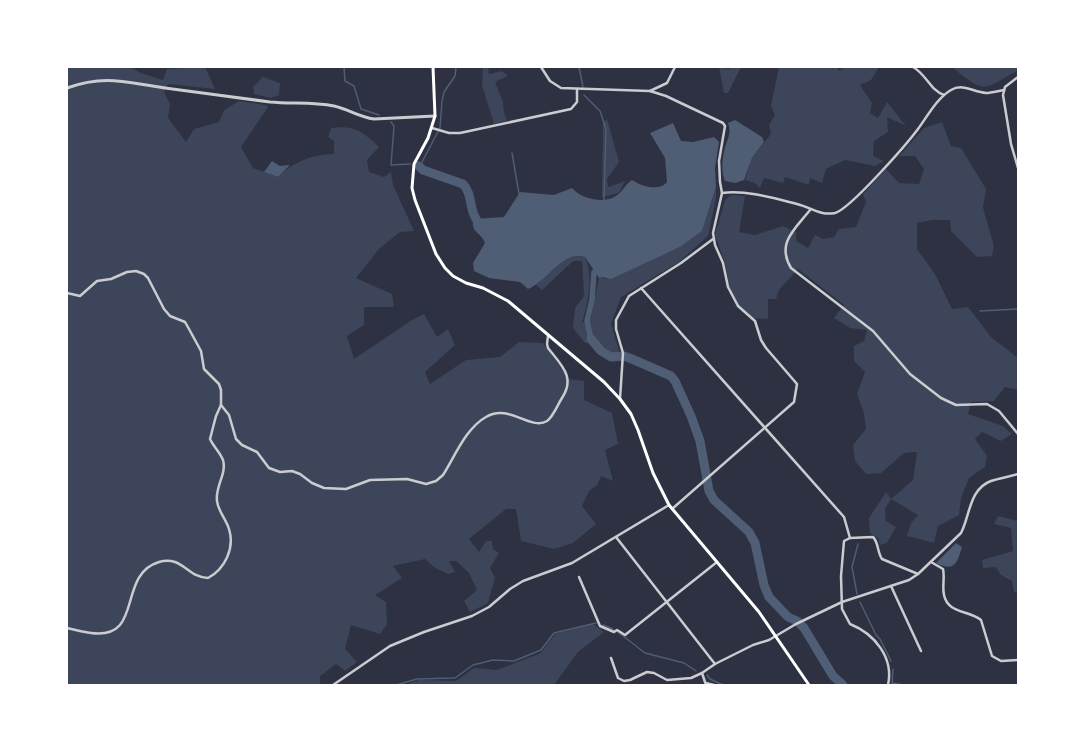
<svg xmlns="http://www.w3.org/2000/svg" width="1085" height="752" viewBox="0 0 1085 752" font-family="Lato,sans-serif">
	<rect width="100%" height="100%" fill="#2d3142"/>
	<g fill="#3c4559">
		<path d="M67,67H130L141,73L163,80L167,69L205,67L215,89L168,84L164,92L170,104L168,118L186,142L194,129L219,122L224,110L239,101L266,105L268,107L241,147L253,168L278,177C295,161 311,155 334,154V141L328,137L331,128C355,125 362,131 379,147L367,160L369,172L384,177L391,172L393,185L414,231L400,232L379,249L356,278L392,294L394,307H364V325L347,336L354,359L412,320L424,314L437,337L448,329L455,345L425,372L430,384L466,360L500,357L519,342L543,343L569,379L584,381V400L612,413L618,444L605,450L613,481L601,476L597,485L589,491L582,506L596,524L573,543L554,549L521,541L516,509H506L469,539L479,552L486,541H492L493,549L499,553L490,568L495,578L488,603L470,612L464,601L477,590L469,573L456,561H449L455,572L448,574L435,568L425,559L393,566L402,578L375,595L386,602L387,624L380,634L351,625L345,649L357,662L345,671L336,664L320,676V685H67Z"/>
		<path d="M483,67H488L489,74L502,71L508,76L495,82L503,102L504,112L507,121L494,124L482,85Z"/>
		<path d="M719,67L729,69L733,67H741L728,93H724Z"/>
		<path d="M779,67H838V71L846,67H879L871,80L860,85L872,103L870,113L878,118L887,102L906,126L887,117L888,132L874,141L873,156L884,161L875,166L845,160L826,169L822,183L810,178L809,185L785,177L783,183L764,178L760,188L755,183L745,180L752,158L771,134L769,125L775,115L771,106Z"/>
		<path d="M952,67H1018V70C982,91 985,94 952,67Z"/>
		<path d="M263,77L280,83L279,95L271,98L254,94L253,87Z"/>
		<path d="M607,119L619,162L607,179L608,187L625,181L619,193L602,197L603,123Z"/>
		<path d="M942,122L951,146L961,148L986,189L983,208L994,246L992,256L977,257L951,231L950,220H932L917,223V249L935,274L952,309L968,307L991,337L1018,358V390L1005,387L994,401L971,402L968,414L1003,426L1012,434L1001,441L982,432L975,439L987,456L985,467L969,478L961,498L959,515L938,526L934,543L907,536L911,523L918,515L891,499L885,509L886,521L896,527L887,543L880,545L878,538L870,533L869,518L886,492L891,499L913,480L917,452L904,453L881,473L866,474L855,461L853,445L866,429L864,413L857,394L865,372L854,361V346L864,341L867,330L850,328L834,318L844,305L798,269L779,290L776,299H768V319L754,318L741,310L729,286L725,263L715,235L725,200L732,195L745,196L739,232L755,235L783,226L796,232V241L808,248L815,235L823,239L834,237L839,229L856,227L866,202L863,194L886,169L899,183L919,184L924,169L915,156H899L924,128Z"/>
		<path d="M716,187V199L708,236L679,262L621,297L611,324L619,351L618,361H610L591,343H585L573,328L575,308L584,296L582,261H573L542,290L536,285C549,273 566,251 585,257C594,278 588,302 582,323L591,318L599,278L602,277L606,279L680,247L702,231Z"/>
		<path d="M998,516L1018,521V593L1014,592L1012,581L1001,575L996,567L983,568L982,560L1013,551L1011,528L994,524Z"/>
		<path d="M593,624L604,632L578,652L554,685H404L419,680L456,681L474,668L497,670L541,653L555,634Z"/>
	</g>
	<g fill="#4f5d75">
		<path d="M735,120L762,137L764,142L752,158L744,180L735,183L725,181C721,171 722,159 725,148C727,139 732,133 728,123Z"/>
		<path d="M673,123L681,141L693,142L714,137L719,142L715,168L716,187L702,231L680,247L611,279L602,277L599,278L585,257C562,250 548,281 528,289L520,282L489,278L474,271L473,263L485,243C482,233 469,232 474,219L504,217L520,192L554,195L572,188C581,199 604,204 616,196C623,192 625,184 632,180C641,186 659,192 667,182L665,158L650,133Z"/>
		<path d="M272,161L280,166L290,165L278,177L264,172Z"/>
		<path d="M956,543L962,547C957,564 954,572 936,563Z"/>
	</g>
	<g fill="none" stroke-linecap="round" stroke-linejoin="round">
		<g stroke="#4f5d75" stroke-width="1.5">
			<path d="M315,67H316"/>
			<path d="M344,67L345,81L354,86L361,109L379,115"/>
			<path d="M579,67L583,87"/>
			<path d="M584,95L600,111L606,129L604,200"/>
			<path d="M391,122L394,126L391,165L410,164"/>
			<path d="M512,153L519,194"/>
			<path d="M421,167L422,162L440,128L442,101L444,92L455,76L456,67"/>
			<path d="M980,311L1018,309"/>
			<path d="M857,594L852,567L858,544"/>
			<path d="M860,602L876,635L880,639L891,661"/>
			<path d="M603,625L613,629"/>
			<path d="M618,632L645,653L684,663L696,671"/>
			<path d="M707,675L710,679L723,685"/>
			<path d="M893,683L903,685"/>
			<path d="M396,685L417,679L455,678L473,665L493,660L514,661L541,650L554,633L596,623"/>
			<path d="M892,685L893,669"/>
		</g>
		<path stroke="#4f5d75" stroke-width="5.5" d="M591,339L587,321L592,300L594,272"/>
		<g stroke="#4f5d75" stroke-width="9">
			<path d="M419,166L423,170L463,184C475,197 466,211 482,226"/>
			<path d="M591,339L601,351L611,357L624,356L632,359L671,376L675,381L691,416L700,441L709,491L714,500L749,532L755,543L764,585L769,597L788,617L797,621L804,628L833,676L843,685"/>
		</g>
		<g stroke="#caccd0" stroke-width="2.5">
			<path d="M541,67L550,81L561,88L650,91L666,96L723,123L725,126L719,161L720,182L722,193L713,233L715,245L723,263L728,287L738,306L755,321L761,340L766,348L797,384L794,402L672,509"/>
			<path d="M913,67C926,74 931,91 944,95"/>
			<path d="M1018,77L1005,87L1003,95L1011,144L1018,168"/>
			<path d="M650,91L667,83L675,67"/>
			<path d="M432,128L449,133H460L571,109L577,102V89"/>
			<path d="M722,193C747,190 773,198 797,204C810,207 820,216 835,213C850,209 906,145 918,129C927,117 937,98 951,90C963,83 973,92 986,93C991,93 998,91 1004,90"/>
			<path d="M810,210C795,229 776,243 791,268L873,331L910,374L941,398L956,405L987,404L999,411L1018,434"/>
			<path d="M641,288L844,517L850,538"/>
			<path d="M67,293L80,296L97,281L111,279L127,272L136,271L144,274L148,278L164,309L170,316L185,322L189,329L201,351L204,369L219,384L221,390V405L216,416L210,439C213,446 220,452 223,460C227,474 215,486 217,501C218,511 226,519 229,529C235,548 225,569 208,578C188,578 182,555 159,562C116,575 145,640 91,633C83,632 75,630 67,628"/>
			<path d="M620,399L623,353L616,329V320L629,296L681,263L713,239"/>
			<path d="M221,405L229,415L236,439L242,445L257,452L269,468L280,472L292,471L300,474L312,483L324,488L346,489L370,480L407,479L426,484L436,481L443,475C455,456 466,428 486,417C509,403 531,431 547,421C553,417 558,404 562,398C576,377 561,365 548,348L547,344L548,336"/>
			<path d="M616,537L715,664"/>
			<path d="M931,562L943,569C945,578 942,586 944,595C948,614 969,610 981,620L992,656L1001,661L1018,660"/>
			<path d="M579,577L600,626L614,632L617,630L625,635L717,562"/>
			<path d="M891,586L921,651"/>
			<path d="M611,658L618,678L624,681L630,680L647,672L654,673L667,680L691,678L702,673L715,664L753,645L769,640L796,624L842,602L909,580L918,574L961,533C970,516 969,489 991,481C1000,478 1009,477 1018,474"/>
			<path d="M702,673L706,685"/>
			<path d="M706,683L714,685"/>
			<path d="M333,685L390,646L424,632L472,616L489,607L510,589L523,581L572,563L669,505"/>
			<path d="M888,685C894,658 875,634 850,624L842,609L841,576L844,541L850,538L873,537C879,543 877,552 882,559L918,574"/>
		</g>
		<path stroke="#caccd0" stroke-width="3" d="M67,88C106,74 127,83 165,88C200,93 235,97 270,102C291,104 313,102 334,106C348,109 359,117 374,119L435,116"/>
		<path stroke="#fff" stroke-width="3" d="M433,67L435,116L428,138L414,164L412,188L415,200L436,254L445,268L453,276L466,283L483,288L508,301L604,382L620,399L631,414L638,430L653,473L669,505L759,612L809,685"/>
	</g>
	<rect width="1085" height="752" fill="none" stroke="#ffffff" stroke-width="136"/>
</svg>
